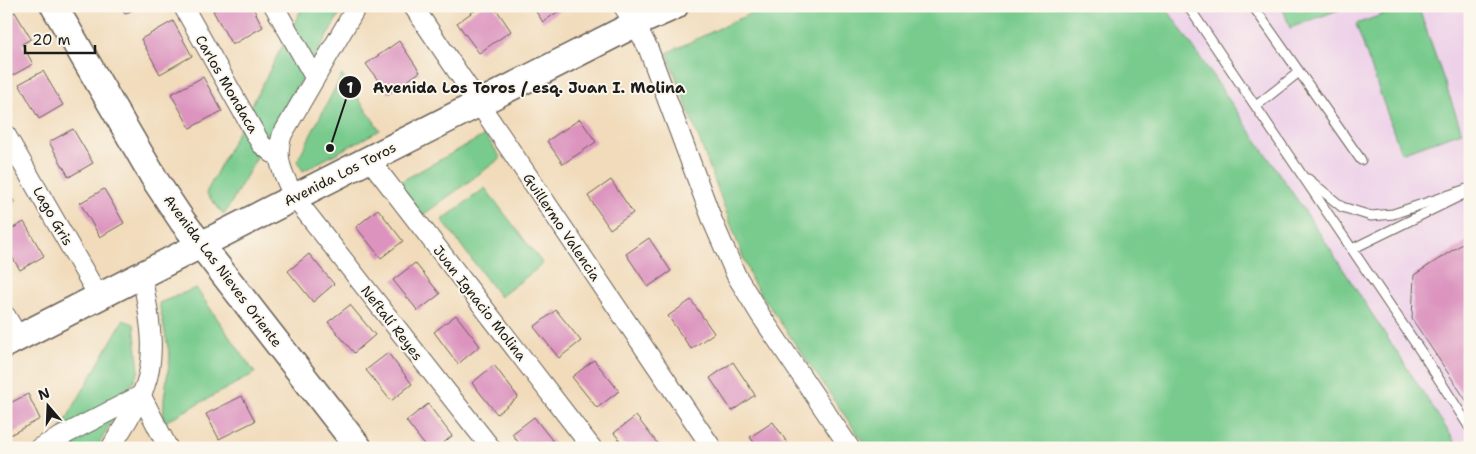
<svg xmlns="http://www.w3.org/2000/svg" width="1476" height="454" viewBox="0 0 1476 454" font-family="'Shantell Sans',sans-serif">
	<rect width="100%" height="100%" fill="#fbf7ec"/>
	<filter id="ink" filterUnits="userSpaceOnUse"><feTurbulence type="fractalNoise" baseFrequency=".02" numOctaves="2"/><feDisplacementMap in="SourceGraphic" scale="10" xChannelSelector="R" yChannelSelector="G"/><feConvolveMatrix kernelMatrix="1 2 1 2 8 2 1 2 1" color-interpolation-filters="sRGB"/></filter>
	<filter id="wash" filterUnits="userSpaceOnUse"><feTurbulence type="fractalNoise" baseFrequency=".0096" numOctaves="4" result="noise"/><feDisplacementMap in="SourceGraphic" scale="20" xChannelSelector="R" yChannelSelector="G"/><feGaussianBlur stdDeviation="1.12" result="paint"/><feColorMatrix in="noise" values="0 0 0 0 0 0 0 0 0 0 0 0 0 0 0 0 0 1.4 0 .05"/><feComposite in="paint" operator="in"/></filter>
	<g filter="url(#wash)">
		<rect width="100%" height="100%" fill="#f1dbbb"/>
		<path fill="#edd1e9" d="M1165,6H1470V448H1459L1315,226Z"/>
		<g fill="#78cb8d" stroke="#4a7454">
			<path d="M303,6H344L224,215L206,193Z"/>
			<path d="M766,6H1165L1315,226L1459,448H867L752,281L667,53Z"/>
			<path d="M1282,6H1349L1290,28Z"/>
			<path d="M1407,6H1418L1462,132L1401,153L1356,24Z"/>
			<path d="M342,75L380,130L303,171L297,161Z"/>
			<path d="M485,135L501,158L423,215L398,183Z"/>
			<path d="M485,188L543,264L500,297L442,220Z"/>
			<path d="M196,288L255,373L163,423L164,399L170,357L159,303Z"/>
			<path d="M123,320L134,324L139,371L97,448H50Z"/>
		</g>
		<g id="blocks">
			<g fill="#dc94bf">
				<path d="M121,6H139L125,14Z"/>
				<path d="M221,6H252L263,27L232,45L213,11Z"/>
				<path d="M481,6H494L511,31L479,53L457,23Z"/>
				<path d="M532,6H566L543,22Z"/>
				<path d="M15,12L31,39L22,44L33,64L8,78L6,76V17Z"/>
				<path d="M173,21L192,56L160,74L141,39Z"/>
				<path d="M399,41L420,72L388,94L366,64Z"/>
				<path d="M43,71L63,105L39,119L19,84Z"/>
				<path d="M203,77L222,111L190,128L171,94Z"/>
				<path d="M580,119L596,142L563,164L547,141Z"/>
				<path d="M73,129L93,163L69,177L49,142Z"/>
				<path d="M611,180L633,213L610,229L588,196Z"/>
				<path d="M6,189L15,203L6,208Z"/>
				<path d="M104,189L124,223L100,237L80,203Z"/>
				<path d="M378,209L403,241L381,258L356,227Z"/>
				<path d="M24,222L44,256L20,270L6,247V232Z"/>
				<path d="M649,238L671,271L648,287L626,254Z"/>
				<path d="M1470,239V406L1412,319L1414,275Z"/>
				<path d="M309,254L334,284L313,302L288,271Z"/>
				<path d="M415,263L440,294L418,311L393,280Z"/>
				<path d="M691,300L714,333L691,349L668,316Z"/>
				<path d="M350,305L375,335L354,353L328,322Z"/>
				<path d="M556,310L581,341L559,358L534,327Z"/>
				<path d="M456,315L480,346L458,364L434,332Z"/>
				<path d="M388,353L412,384L391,401L366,370Z"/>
				<path d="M594,360L619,391L597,408L572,377Z"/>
				<path d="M733,362L755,395L732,411L710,378Z"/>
				<path d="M494,365L518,397L497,414L472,383Z"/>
				<path d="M28,394L40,419L6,437V405Z"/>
				<path d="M242,396L255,421L219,439L206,414Z"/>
				<path d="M428,404L452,436L437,448H427L406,421Z"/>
				<path d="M636,416L661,448H626L614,433Z"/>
				<path d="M534,417L558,448H523L512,434Z"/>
				<path d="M773,422L791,448H758L750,437Z"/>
			</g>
		</g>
	</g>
	<g filter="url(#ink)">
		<use href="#blocks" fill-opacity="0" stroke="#675f54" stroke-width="1"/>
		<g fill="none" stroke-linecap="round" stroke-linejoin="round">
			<defs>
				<g id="lane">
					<path d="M1188,6L1426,359L1470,428"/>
					<path d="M1253,6L1361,160"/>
					<path d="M1256,106L1299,72"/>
					<path d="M1308,179L1342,207L1371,216L1393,214L1470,188"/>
					<path d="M1352,249L1464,194"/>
				</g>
				<g id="street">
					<path d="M183,6L261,144L272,153L278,155"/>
					<path d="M274,6L315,78"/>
					<path d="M357,6L282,135C274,160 284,175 294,197L491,448"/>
					<path d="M413,6L712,448"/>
					<path d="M623,6L635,24L648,48L713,222L736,275L761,316L850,448"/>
					<path d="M6,135L99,297"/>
					<path d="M369,159L592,448"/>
					<path d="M6,316L19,338"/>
					<path d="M141,395L168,448"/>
					<path d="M39,448L141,395"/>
					<path d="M111,448C122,428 137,408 145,386C158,350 148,312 142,275"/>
				</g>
				<g id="secondary">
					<path d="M54,6L157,183L183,222L359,448"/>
					<path d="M6,344L635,24L675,6"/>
				</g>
			</defs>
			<use href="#lane" stroke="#675f54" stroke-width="11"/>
			<use href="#street" stroke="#675f54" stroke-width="21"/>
			<use href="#secondary" stroke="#675f54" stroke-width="29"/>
			<use href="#lane" stroke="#fff" stroke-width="9"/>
			<use href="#street" stroke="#fff" stroke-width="19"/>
			<use href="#secondary" stroke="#fff" stroke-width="26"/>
		</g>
	</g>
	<g text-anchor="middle" stroke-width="4" stroke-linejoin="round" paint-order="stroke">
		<g font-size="14" fill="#1c1c1c" stroke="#fbf7ec">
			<text transform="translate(227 84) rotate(60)" y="5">Carlos Mondaca</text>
			<text transform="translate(340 174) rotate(-27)" y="5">Avenida Los Toros</text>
			<text transform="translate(53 216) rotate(60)" y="5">Lago Gris</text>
			<text transform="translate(562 227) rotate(56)" y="5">Guillermo Valencia</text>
			<text transform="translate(223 271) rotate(53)" y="5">Avenida Las Nieves Oriente</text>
			<text transform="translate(480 303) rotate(52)" y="5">Juan Ignacio Molina</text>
			<text transform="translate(392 323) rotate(52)" y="5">Neftalí Reyes</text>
		</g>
	</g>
	<path fill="none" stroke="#1c1c1c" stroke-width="2" d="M330 148L350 87"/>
	<g fill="#1c1c1c" stroke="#fbf7ec" stroke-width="2">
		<circle cx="330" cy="148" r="5"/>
		<circle cx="350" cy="87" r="12"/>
	</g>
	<g font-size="15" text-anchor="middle" font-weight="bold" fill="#fff">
		<text x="350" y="93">1</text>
	</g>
	<g font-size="15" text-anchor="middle" font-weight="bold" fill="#1c1c1c" stroke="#fbf7ec" stroke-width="4" stroke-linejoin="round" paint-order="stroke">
		<text x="529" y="93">Avenida Los Toros / esq. Juan I. Molina</text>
	</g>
	<rect width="1476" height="454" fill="none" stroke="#fbf7ec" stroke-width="25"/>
	<g transform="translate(48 406) rotate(341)" stroke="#fbf7ec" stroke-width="4" paint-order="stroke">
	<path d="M0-4L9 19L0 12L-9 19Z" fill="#1c1c1c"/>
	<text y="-8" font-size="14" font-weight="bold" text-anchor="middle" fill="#1c1c1c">N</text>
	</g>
	<path d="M25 45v8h70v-8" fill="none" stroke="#1c1c1c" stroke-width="2.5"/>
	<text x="32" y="45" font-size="15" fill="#1c1c1c" stroke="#fbf7ec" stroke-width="4" paint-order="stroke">20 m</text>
</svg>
